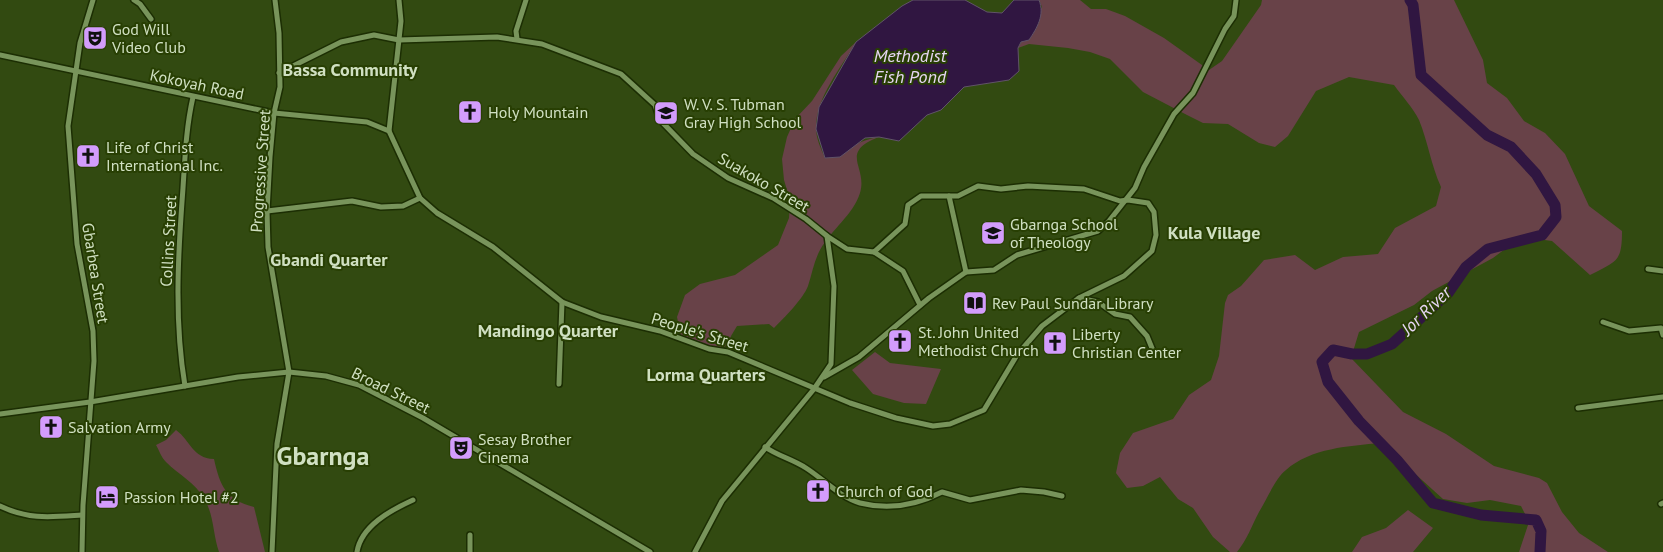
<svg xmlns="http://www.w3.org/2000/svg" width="1663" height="552" viewBox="0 0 1663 552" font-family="'PT Sans',sans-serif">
	<rect width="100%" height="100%" fill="#324a11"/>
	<g fill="#684248">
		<path d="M1039,0H1080L1091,9H1106L1125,16L1164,38L1209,70L1222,61L1261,5L1262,0H1454L1483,60L1487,83L1507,98L1524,121L1545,133L1565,154L1589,206L1622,231C1622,262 1617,261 1590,275L1552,241L1530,238L1509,246L1493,258L1432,291L1414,305L1359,332L1351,358L1403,412L1446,434L1494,466L1539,478L1547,483L1562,512L1579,533L1608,552H1519L1529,522L1521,506L1490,500L1467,503L1443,499L1381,443C1349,446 1311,448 1286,470C1276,477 1266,501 1259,512C1252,525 1247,540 1237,552H1230L1213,537L1193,508L1178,499L1160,477L1143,486L1127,488L1116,473L1120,453L1133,433L1173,419L1189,395L1211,380L1219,356L1225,303L1228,295L1241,286L1264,260L1295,255L1315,270L1343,257L1378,254L1395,228L1436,206L1441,187C1431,165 1428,142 1419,120C1413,108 1402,96 1394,85L1349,77L1316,91L1288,136L1275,147L1259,143L1228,124L1203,123L1187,115L1143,92L1110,59L1090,52L1068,48L1029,44L1018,48L1042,7Z"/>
		<path d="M856,42C841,68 816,97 816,128C816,138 821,149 825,158C842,151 862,139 879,137C838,153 868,166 860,193C853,215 831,230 820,250C814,261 812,274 808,286C803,299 784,318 774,328L769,324L737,326L731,336L729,344C713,355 698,341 681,336L677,317L685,295L700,284L735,275L778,245L789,218L790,200L784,180L782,159L787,137L795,119L812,101L841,56Z"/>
		<path d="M875,352L890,363L941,369L926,404L904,403L873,394L852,370Z"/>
		<path d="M176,430C191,441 192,458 214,459C220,486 226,500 254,507L265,552H219C213,535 214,516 205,500C195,482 179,475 166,462C161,457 159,450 156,445L166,440Z"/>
		<path d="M1408,510L1433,528L1413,552H1352L1362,537L1386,528Z"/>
	</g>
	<path fill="#301641" stroke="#605368" d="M913,0H965L987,12L1002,13L1014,0H1039C1045,15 1037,28 1029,40L1021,42L1018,48L1019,71L1009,80L964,87L941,110L927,115L899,141L879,137L865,138L840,157L825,158L816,129L819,107L856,42L902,6Z"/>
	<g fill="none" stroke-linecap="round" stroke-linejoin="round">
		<path stroke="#301641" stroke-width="11" d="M1410,0L1413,5L1421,75L1487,135L1511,147L1536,174L1555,205L1556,217L1542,235L1488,249L1466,267L1448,293L1392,344L1367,354H1352L1333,350L1322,362L1328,382L1359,421L1397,460L1433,503L1481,515L1536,520L1541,531L1540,552"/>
		<defs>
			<g id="minor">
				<path d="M134,0L140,4L151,19"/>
				<path d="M399,0L401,21L389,131L420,198L437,213L493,247L562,302L601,317L660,331L709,349L728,352L850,403L896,418L933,426L950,424L984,410L1017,355L1042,326L1079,298L1098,302L1115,314L1130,317L1147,336L1154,353"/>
				<path d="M517,39L516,31L526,0"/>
				<path d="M0,55L274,113L367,122L389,131"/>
				<path d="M279,73L341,42L374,35L399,40L497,37L542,44L621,74L655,105L660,120L693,154L728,178L773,198L806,219L827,236L834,286L831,364L814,389L722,501L695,552"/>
				<path d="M949,196L966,272"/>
				<path d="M267,211L352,201L381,207L403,206L420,198"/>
				<path d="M827,236L847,249L874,252L905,224L908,205L921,196H958L978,186L1001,189L1028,186L1084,189L1120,201L1128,200L1148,203L1154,212L1156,235L1152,251L1124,276L1079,298"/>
				<path d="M874,252L903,271L920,305"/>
				<path d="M1648,269L1663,271"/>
				<path d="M1603,322L1629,331L1661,328L1663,335"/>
				<path d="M824,377L859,357L929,298L966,272L994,270L1017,255L1098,231L1109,221L1135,188L1144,167L1174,114L1193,93L1225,29L1234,16L1236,0"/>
				<path d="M559,384L562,302"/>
				<path d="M185,386C174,320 178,254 183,188C185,157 186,128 193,97"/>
				<path d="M1578,408L1663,397"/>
				<path d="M0,414L90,402L238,377L289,372L326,376L359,385L423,418L650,552"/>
				<path d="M765,447C778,456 792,459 806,468C822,478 841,498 860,503C888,510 917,505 942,492L970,500L1021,490L1044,492L1062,496"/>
				<path d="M1661,504L1663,503"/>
				<path d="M0,506C29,520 51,517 82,515"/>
				<path d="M470,535V552"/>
				<path d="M82,552L83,505L94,361L93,331L77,244L68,126L80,43L93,0"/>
				<path d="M272,552L277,444L289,372L268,247L267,211L270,157L274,113L280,87L279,33L275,0"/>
				<path d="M357,552C361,526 391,510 413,500"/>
			</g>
		</defs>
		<use href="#minor" stroke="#1c2e03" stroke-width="8"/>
		<use href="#minor" stroke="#78945b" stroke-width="5"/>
	</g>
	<defs>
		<symbol id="theatre-square" viewBox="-11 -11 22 22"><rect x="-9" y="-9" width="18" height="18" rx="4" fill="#d39cfc" stroke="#283f03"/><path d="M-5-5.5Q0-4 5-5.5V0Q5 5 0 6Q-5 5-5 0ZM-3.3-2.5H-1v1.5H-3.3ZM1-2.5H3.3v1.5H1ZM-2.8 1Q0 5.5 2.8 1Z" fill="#111"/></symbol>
		<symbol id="church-square" viewBox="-11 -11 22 22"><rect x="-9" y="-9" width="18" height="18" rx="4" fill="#d39cfc" stroke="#283f03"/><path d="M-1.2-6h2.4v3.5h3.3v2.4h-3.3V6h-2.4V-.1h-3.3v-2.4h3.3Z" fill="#111"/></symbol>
		<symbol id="school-square" viewBox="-11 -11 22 22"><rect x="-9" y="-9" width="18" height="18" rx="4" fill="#d39cfc" stroke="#283f03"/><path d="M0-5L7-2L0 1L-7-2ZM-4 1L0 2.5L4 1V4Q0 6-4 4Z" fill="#111"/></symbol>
		<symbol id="university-square" viewBox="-11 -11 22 22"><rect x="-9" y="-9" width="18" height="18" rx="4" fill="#d39cfc" stroke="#283f03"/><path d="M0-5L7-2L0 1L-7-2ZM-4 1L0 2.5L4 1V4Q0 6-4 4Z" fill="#111"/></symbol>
		<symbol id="library-square" viewBox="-11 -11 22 22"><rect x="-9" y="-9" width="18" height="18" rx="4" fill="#d39cfc" stroke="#283f03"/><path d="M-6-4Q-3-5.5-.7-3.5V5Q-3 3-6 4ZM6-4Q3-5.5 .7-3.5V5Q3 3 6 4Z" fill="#111"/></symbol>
		<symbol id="hotel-square" viewBox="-11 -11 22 22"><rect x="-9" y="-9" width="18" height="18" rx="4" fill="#d39cfc" stroke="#283f03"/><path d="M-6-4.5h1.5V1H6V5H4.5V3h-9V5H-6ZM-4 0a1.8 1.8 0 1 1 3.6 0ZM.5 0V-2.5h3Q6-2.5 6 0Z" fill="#111"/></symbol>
	</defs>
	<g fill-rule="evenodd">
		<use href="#theatre-square" x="81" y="24" width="28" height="28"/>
		<use href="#church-square" x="456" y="98" width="28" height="28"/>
		<use href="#school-square" x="652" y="99" width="28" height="28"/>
		<use href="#church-square" x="74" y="142" width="28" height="28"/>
		<use href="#university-square" x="979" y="219" width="28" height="28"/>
		<use href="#library-square" x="961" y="289" width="28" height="28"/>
		<use href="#church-square" x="886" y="327" width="28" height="28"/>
		<use href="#church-square" x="1041" y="329" width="28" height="28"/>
		<use href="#church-square" x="37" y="413" width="28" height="28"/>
		<use href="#theatre-square" x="447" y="434" width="28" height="28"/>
		<use href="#church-square" x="804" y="477" width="28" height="28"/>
		<use href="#hotel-square" x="93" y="483" width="28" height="28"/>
	</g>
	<g text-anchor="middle" stroke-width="4" stroke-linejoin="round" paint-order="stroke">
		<g font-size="16" fill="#d0e0c2" stroke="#283f03" text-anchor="start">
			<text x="112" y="35">God Will<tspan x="112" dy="18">Video Club</tspan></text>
			<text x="684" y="110">W. V. S. Tubman<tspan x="684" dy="18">Gray High School</tspan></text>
			<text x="488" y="118">Holy Mountain</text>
			<text x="106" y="153">Life of Christ<tspan x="106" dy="18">International Inc.</tspan></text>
			<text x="1010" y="230">Gbarnga School<tspan x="1010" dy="18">of Theology</tspan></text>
			<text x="992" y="309">Rev Paul Sundar Library</text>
			<text x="918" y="338">St. John United<tspan x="918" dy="18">Methodist Church</tspan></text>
			<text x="1072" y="340">Liberty<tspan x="1072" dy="18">Christian Center</tspan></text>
			<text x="68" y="433">Salvation Army</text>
			<text x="478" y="445">Sesay Brother<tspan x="478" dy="18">Cinema</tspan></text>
			<text x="836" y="497">Church of God</text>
			<text x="124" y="503">Passion Hotel #2</text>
		</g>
		<g font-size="16" fill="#d0e0c2" stroke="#283f03">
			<text transform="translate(197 84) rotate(12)" y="6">Kokoyah Road</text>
			<text transform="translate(260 171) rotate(-86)" y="6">Progressive Street</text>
			<text transform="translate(764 182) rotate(30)" y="6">Suakoko Street</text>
			<text transform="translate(168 241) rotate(-87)" y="6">Collins Street</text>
			<text transform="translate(96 273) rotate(81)" y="6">Gbarbea Street</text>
			<text transform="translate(700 332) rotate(17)" y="6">People's Street</text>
			<text transform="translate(391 390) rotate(26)" y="6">Broad Street</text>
		</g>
		<g font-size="18" font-style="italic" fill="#e7d6f4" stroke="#283f03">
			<text x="910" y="62">Methodist<tspan x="910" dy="21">Fish Pond</tspan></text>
			<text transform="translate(1426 311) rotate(-44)" y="6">Jor River</text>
		</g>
		<g font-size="18" font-weight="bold" fill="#d0e0c2" stroke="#283f03">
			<text x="350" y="76">Bassa Community</text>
			<text x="1214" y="239">Kula Village</text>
			<text x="329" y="266">Gbandi Quarter</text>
			<text x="548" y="337">Mandingo Quarter</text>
			<text x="706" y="381">Lorma Quarters</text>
		</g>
		<g font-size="26" font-weight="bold" fill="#d0e0c2" stroke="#283f03">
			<text x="323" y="465">Gbarnga</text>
		</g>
	</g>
</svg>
